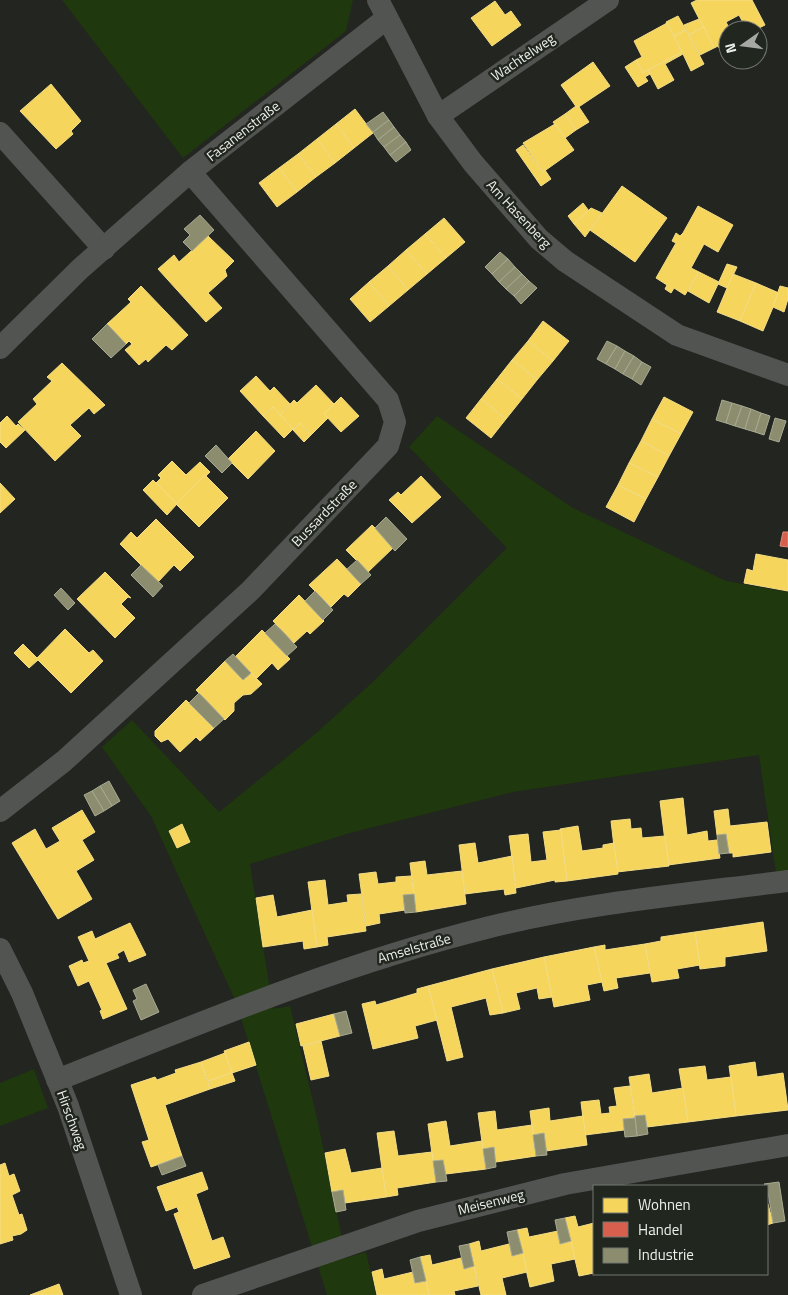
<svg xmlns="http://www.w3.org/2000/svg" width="788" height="1295" viewBox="0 0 788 1295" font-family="'Titillium Web',sans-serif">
	<rect width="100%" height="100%" fill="#222520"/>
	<g fill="#1f380d">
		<path d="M62,0H353L346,31L183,158Z"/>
		<path d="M437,416L573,508L726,581L788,592V871L776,873L759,755L513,792L350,833L250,864L273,1009L290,1006L317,1118L346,1258L366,1252L376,1295H327L236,1002L151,816L102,747L132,720L219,812L314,735L376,679L507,548L409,447Z"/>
		<path d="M34,1069L48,1108L0,1126V1083Z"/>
	</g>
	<g fill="#f6d55c" stroke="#f3dd87">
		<path d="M697,0H752L765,25L755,30H747L739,15L726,22L730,30H728V40L719,48L718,46L714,48L691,3Z"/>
		<path d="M495,1L505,15L511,11L521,25L492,46L471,18Z"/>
		<path d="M678,16L686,30L674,36L666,22Z"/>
		<path d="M699,19L704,27L689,35L684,25Z"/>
		<path d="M667,23L682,52L643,73L636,60L642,57L634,41Z"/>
		<path d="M704,27L714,48L700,55L689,35Z"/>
		<path d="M686,30L704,64L691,71L683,54L665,64L674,80L658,89L648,70L682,52L674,36Z"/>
		<path d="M636,60L643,73L648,70L650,74L645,77L648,81L638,87L625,67Z"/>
		<path d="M593,62L610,86L577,108L561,85Z"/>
		<path d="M51,84L81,121L71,131L73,134L56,149L20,111Z"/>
		<path d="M576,106L579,107L589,122L576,130L565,114Z"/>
		<path d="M355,109L373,133L354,148L336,124Z"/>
		<path d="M565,114L576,130L565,138L553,122Z"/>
		<path d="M336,124L354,148L335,163L317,139Z"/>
		<path d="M555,124L574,150L543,172L523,143Z"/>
		<path d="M317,139L335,163L316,177L298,154Z"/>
		<path d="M523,145L543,172L545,170L551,179L541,186L516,150Z"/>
		<path d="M298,154L316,177L297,192L279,168Z"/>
		<path d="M279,168L297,192L277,207L259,183Z"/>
		<path d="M622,186L667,218L635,262L590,230Z"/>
		<path d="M583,203L589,211L574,224L568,216Z"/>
		<path d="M698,206L733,225L718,252L704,244L691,268L699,272L685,295L674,288L671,293L665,289L667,285L656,278L676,243L672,241L676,233L680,236L683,233Z"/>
		<path d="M591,208L602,213L585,237L574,224Z"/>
		<path d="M444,218L465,242L446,258L425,234Z"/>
		<path d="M425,234L446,258L427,274L406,250Z"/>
		<path d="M208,236L234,261L225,270L227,276L208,293L222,308L206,322L158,269L174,255L179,262Z"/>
		<path d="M406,250L427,274L408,290L388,266Z"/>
		<path d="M727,264L737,267L727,288L718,284Z"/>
		<path d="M388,266L408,290L389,306L369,282Z"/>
		<path d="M699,272L719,282L709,303L688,291Z"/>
		<path d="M733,274L756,283L740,321L717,312Z"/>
		<path d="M369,282L389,306L370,322L350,299Z"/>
		<path d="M756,283L779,293L763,331L740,321Z"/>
		<path d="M141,286L188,335L172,350L166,345L148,362L146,359L139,365L125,350L132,344L129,341L126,344L107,324L131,302L128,299Z"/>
		<path d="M780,286L788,288V299L784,312L773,307Z"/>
		<path d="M543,321L569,341L553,361L528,341Z"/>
		<path d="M528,341L553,361L537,380L512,360Z"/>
		<path d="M512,360L537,380L522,399L497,379Z"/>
		<path d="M62,363L105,405L94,414L89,408L70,425L81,436L55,461L18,422L37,404L33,399L52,381L47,377Z"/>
		<path d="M256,376L270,391L274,387L290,404L280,415L273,407L263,416L240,391Z"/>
		<path d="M497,379L522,399L506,419L481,399Z"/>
		<path d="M316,385L334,404L324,414L328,418L311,435L300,423L293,429L280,415L294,400L297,403Z"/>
		<path d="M341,397L359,416L341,432L324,414Z"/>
		<path d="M664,397L693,412L681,434L652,419Z"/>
		<path d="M481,399L506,419L491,438L466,418Z"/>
		<path d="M273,407L293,429L284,438L263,416Z"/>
		<path d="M7,416L16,426L18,424L25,430L6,448L0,442V423Z"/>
		<path d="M652,419L681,434L669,456L641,441Z"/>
		<path d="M300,423L311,435L304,442L293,430Z"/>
		<path d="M256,431L275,451L248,479L228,459Z"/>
		<path d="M641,441L669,456L658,477L629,463Z"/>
		<path d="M172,461L186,475L200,462L210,472L177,504L156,483L161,478L158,475Z"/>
		<path d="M629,463L658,477L646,499L618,485Z"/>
		<path d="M205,475L228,498L199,527L176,504Z"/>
		<path d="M421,476L441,497L412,523L389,500L398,492L401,495Z"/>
		<path d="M153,480L177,504L167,515L143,490Z"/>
		<path d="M0,483L15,499L0,513Z"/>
		<path d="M618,485L646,499L634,522L606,507Z"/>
		<path d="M156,519L194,557L180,571L174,565L158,582L120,544L131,532L137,538Z"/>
		<path d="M372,525L394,547L368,572L346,550Z"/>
		<path d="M756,554L788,560V591L744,583L747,569L753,571Z"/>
		<path d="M337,559L361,584L348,597L344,594L331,607L309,585Z"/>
		<path d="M105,572L131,598L128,597L121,604L135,618L115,638L77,599Z"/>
		<path d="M299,595L324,621L310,634L307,631L294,643L273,621Z"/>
		<path d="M65,629L89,653L93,650L103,661L71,693L38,660L29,668L14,653L23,644L37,658Z"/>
		<path d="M262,630L290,659L278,670L272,663L256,679L235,657Z"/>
		<path d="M225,661L243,680L251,673L262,684L251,694L243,695L234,703V711L225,720L196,690Z"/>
		<path d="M186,700L214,728L200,741L196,737L180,752L168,739L161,742L155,736V731Z"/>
		<path d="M683,798L687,835L707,831L708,841L717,840L720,858L668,865L660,801Z"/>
		<path d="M728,809L730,826L767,822L771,852L733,857V853H729L726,834L717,835L714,811Z"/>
		<path d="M82,810L95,832L82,840L94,860L76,871L92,899L58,919L12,843L35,829L46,849L60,841L52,828Z"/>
		<path d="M630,819L631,829L641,828L642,838L665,836L669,866L617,872L611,821Z"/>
		<path d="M182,824L190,842L177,848L169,831Z"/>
		<path d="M578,826L582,851L603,848V845L614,843L618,874L567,881L560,829Z"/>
		<path d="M561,830L567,881L555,882V880L516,888L509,836L528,834L531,862L547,860L543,832Z"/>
		<path d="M475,843L478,863L512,856L516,893L505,895L504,889L465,894L459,845Z"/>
		<path d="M425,861L427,875L462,871L466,904L416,912L410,863Z"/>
		<path d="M376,872L378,884L396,882V877L411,876L414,894L403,895L405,910L379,914L380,923L366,926L359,874Z"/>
		<path d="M325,880L328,905L348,902L347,895L361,894L366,931L327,937L328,945L317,947L308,882Z"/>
		<path d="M273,895L277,917L312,910L317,947L304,949L303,941L263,947L256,898Z"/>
		<path d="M763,922L767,951L725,957V966L700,969L695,932Z"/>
		<path d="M130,923L146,955L129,962L124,950L117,954L119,958L106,963L127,1009L103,1019L100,1011L102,1010L89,981L78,986L69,966L82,960L83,963L89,961L78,937L92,931L95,939Z"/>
		<path d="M695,932L700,965L677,969L679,978L652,982L645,944L661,941V937Z"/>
		<path d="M645,944L650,973L616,978L618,988L604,991L594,947L605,945V950Z"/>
		<path d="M594,947L602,982L587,985L590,1000L554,1007L544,957Z"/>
		<path d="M544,957L552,997L539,999L537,988L516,993L520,1009L503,1013L492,969Z"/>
		<path d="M492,969L503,1013L490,1015L486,998L451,1007L463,1057L447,1061L428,986Z"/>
		<path d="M428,986L437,1020L415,1026L418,1038L373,1049L362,1004L375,1001L376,1005L390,1001L417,993V989Z"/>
		<path d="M334,1014L340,1036L301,1046L296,1024Z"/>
		<path d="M321,1041L329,1076L311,1080L303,1046Z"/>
		<path d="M249,1042L256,1065L232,1073L224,1051Z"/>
		<path d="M225,1053L232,1073L208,1081L201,1062Z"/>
		<path d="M201,1062L210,1089L165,1105L182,1156L151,1167L142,1142L149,1140L131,1085L155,1077L157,1080L176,1073L175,1070Z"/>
		<path d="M755,1062L757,1077L783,1073L788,1110L736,1116L729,1066Z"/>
		<path d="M705,1066L707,1080L731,1077L736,1116L688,1122L679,1069Z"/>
		<path d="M232,1073L235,1081L210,1089L208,1081Z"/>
		<path d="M649,1074L652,1093L683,1088L688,1122L647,1127L645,1115L635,1116L629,1077Z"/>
		<path d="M630,1086L635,1118L623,1119L624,1130L585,1135L581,1102L599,1100L601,1114L610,1113L609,1107L617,1106L614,1088Z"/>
		<path d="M549,1108L550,1121L583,1116L587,1145L546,1151L544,1133L533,1135L530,1111Z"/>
		<path d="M495,1111L497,1130L532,1125L536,1156L496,1162L494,1147L483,1149L478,1113Z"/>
		<path d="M446,1121L450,1146L482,1141L486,1169L446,1174L443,1160L433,1161L428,1124Z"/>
		<path d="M394,1131L398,1156L432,1152L436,1182L397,1188L398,1195L386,1197L377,1133Z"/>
		<path d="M345,1149L351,1173L382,1168L386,1197L345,1203L343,1190L332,1192L325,1153Z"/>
		<path d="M5,1163L9,1176L14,1174L20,1191L12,1195L19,1215L22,1214L27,1230L21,1234L12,1236L13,1240L0,1244V1165Z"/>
		<path d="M202,1172L208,1189L196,1194L212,1241L223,1237L230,1257L194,1269L174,1214L179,1212L177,1207L166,1211L157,1187Z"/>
		<path d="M768,1204L773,1223L767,1225V1205Z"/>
		<path d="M575,1216L578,1227L594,1223V1273L579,1276L565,1218Z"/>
		<path d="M527,1228L529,1237L558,1231L560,1244L571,1241L575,1259L551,1264L554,1281L530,1287L517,1230Z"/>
		<path d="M479,1241L481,1251L509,1244L512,1256L523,1253L527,1272L502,1278L506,1295H481L469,1244Z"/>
		<path d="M430,1255L432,1265L461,1258L464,1269L474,1266L478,1286L454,1291L455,1295H429L420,1257Z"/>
		<path d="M382,1269L384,1279L413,1272L415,1283L426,1281L429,1295H377L372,1272Z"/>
		<path d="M59,1284L63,1295H30Z"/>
	</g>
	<path fill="#d6604d" stroke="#dd8b7c" d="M783,532H788V547L780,546Z"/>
	<g fill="#8c8c6e" stroke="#a9aa93">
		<path d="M383,112L389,120L373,132L366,124Z"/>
		<path d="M389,120L394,127L378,140L373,132Z"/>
		<path d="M394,127L400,135L384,147L378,140Z"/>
		<path d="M400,135L406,142L390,155L384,147Z"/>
		<path d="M406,142L411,150L396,162L390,155Z"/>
		<path d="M200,215L214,230L192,251L183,242L190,235L184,229Z"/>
		<path d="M500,252L508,259L492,274L485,267Z"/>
		<path d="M508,259L515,267L499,282L492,274Z"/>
		<path d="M515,267L522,274L506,289L499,282Z"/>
		<path d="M522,274L529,281L514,296L506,289Z"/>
		<path d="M529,281L537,288L521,304L514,296Z"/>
		<path d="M107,324L126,344L111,358L92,339Z"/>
		<path d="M607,341L617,346L606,364L597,359Z"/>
		<path d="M617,346L625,351L615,369L606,364Z"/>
		<path d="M625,351L634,356L623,374L615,369Z"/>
		<path d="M634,356L642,362L632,379L623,374Z"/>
		<path d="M642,362L651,367L641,385L632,379Z"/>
		<path d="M722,400L732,403L726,423L716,420Z"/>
		<path d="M732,403L742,406L735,426L726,423Z"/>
		<path d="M742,406L751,409L745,429L735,426Z"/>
		<path d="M751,409L761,413L755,432L745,429Z"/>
		<path d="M761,413L770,416L764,435L755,432Z"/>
		<path d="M775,418L786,421L779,442L769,439Z"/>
		<path d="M216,445L232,463L222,473L205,456Z"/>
		<path d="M386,517L407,539L395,551L375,528Z"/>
		<path d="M357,560L371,575L361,584L347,569Z"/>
		<path d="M141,565L163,586L153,597L131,575Z"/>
		<path d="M61,588L75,603L68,610L54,595Z"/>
		<path d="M315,591L333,610L323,620L305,601Z"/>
		<path d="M275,624L297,647L287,656L265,633Z"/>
		<path d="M233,654L251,673L243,680L225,661Z"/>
		<path d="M199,693L224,719L214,728L189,703Z"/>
		<path d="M109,781L120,801L112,806L100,786Z"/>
		<path d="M100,786L112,806L104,811L92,791Z"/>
		<path d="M92,791L104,811L95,816L84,795Z"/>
		<path d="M726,834L729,853L719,854L717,835Z"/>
		<path d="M414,894L416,912L405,913L403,895Z"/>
		<path d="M146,984L159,1012L141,1020L133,1001L137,999L133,990Z"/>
		<path d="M346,1011L352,1033L340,1036L334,1014Z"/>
		<path d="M645,1115L648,1134L637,1136L635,1116Z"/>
		<path d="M635,1118L637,1136L625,1137L623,1119Z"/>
		<path d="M544,1133L547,1155L536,1156L533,1135Z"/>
		<path d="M494,1147L496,1167L486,1169L483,1149Z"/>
		<path d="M182,1156L186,1166L162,1175L158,1165Z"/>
		<path d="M443,1160L447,1181L436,1182L433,1161Z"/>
		<path d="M779,1182L785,1221L773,1223L767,1186L764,1184Z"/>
		<path d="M343,1190L346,1210L336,1212L332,1192Z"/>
		<path d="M565,1218L571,1241L560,1244L555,1220Z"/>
		<path d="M517,1230L523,1253L512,1256L507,1232Z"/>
		<path d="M469,1244L474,1266L464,1269L459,1246Z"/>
		<path d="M420,1257L426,1281L415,1283L410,1260Z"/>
	</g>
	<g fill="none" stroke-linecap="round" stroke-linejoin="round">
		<g stroke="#525452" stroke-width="22">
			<path d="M378,0L438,116L473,163L539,239L565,261L677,335L788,375"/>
			<path d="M438,116L608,0"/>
			<path d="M0,133L104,249"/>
			<path d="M0,348L80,269L190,172L387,18"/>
			<path d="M0,811L64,761L251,590L388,446L395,422L388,400L190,172"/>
			<path d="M0,949L22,993L68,1106L131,1295"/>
			<path d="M57,1080C198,1024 338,965 486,928C585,903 687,894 788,881"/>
			<path d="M203,1295L418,1221L565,1184L788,1145"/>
		</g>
	</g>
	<g text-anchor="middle" stroke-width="5" stroke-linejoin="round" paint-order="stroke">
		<g font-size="14" fill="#ecefea" stroke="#21261f">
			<text transform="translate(523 57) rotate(-34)" y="5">Wachtelweg</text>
			<text transform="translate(243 131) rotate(-38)" y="5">Fasanenstraße</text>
			<text transform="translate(519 214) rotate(47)" y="5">Am Hasenberg</text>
			<text transform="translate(324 513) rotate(-46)" y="5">Bussardstraße</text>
			<text transform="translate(414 948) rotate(-16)" y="5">Amselstraße</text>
			<text transform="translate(72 1120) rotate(70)" y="5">Hirschweg</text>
			<text transform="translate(491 1202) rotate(-14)" y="5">Meisenweg</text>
		</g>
	</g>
	<rect x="593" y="1185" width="175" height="90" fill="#21261f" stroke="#727670"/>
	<rect x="603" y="1198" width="25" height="15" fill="#f6d55c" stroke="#727670"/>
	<text x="638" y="1210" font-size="15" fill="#ecefea">Wohnen</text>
	<rect x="603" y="1222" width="25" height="15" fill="#d6604d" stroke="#727670"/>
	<text x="638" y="1235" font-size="15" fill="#ecefea">Handel</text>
	<rect x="603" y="1248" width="25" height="15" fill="#8c8c6e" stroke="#727670"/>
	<text x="638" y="1260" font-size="15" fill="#ecefea">Industrie</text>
	<g transform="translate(743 45) rotate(256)"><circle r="24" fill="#21261f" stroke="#727670"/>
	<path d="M0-4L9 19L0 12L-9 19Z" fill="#a5a8a3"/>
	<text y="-8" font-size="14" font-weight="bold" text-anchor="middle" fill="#ecefea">N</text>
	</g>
</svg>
